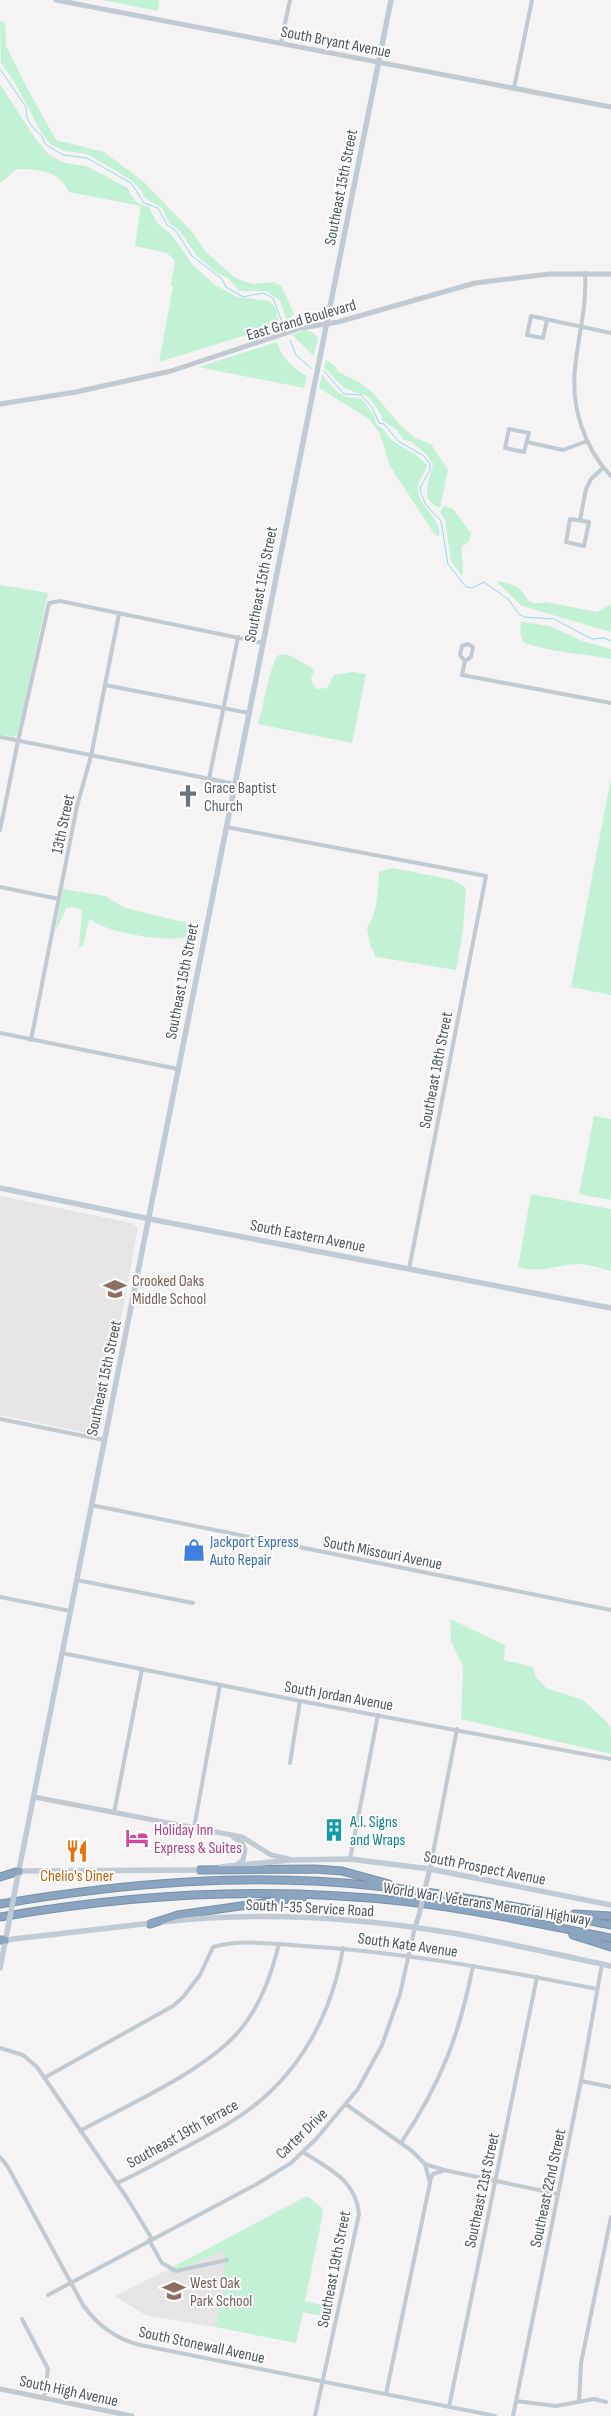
<svg xmlns="http://www.w3.org/2000/svg" width="611" height="2416" viewBox="0 0 611 2416" font-family="'Sofia Sans Condensed',sans-serif">
	<rect width="100%" height="100%" fill="#f5f3f3"/>
	<g fill="#e6e4e5">
		<path d="M0,1196L132,1223L138,1228L101,1428L97,1435L0,1415Z"/>
		<path d="M224,2251V2286L215,2327L145,2315L115,2296L171,2268H183Z"/>
	</g>
	<g fill="#c3f1d5">
		<path d="M103,0H159L158,11Z"/>
		<path d="M0,21L5,22L6,46L27,88L56,140L104,152L144,182L194,234L205,251L235,278L252,284L275,282V284L281,285L294,314L287,320L280,301L267,291H239L228,278L217,273L196,255L180,231L170,224L162,208L144,197L142,191L131,180L87,154L64,151L50,144L40,130L14,81L1,63Z"/>
		<path d="M0,84L35,138L49,155L65,163L86,166L128,188C132,199 137,205 149,207L157,223L171,234L192,264L215,285L237,297L270,301L276,309L280,329L263,335L249,334L159,362L173,287L171,285L175,261L167,253L135,246L141,206L69,192C58,169 40,170 17,169L0,183Z"/>
		<path d="M306,330L312,332L318,338L314,356L292,335Z"/>
		<path d="M277,342C281,358 293,368 307,376L304,388L198,367Z"/>
		<path d="M326,360L334,365L338,372L359,382L373,393L400,425L415,438L431,444L448,470L440,508C418,499 430,481 433,464L426,454L411,441L404,440L397,430L382,420V416L369,397L344,388L324,367Z"/>
		<path d="M322,374C333,388 340,400 361,398L374,415L377,426C386,428 387,437 394,442C405,449 418,454 427,465C425,474 417,481 418,491C420,508 443,521 439,536L435,535L390,466L380,434L369,419L319,388Z"/>
		<path d="M444,506L453,509L471,533L469,542L462,546C460,557 465,565 462,576L451,561L445,520L440,512Z"/>
		<path d="M496,581C503,582 514,584 520,589C529,598 526,607 546,602L597,612L610,605L611,600V632L522,606Z"/>
		<path d="M0,585L48,593L18,733L14,737L0,735Z"/>
		<path d="M521,622L550,626L582,641L611,649V659C581,653 552,653 523,642L520,632Z"/>
		<path d="M282,654L291,656L312,668L314,671L311,679L316,689L327,688L334,675L353,672L366,674L352,743L258,724C265,701 267,677 277,656Z"/>
		<path d="M611,778V995L571,987Z"/>
		<path d="M393,868L453,880L466,888L463,930L456,970L376,957L370,945L367,928C378,911 378,892 379,872Z"/>
		<path d="M63,889L105,896L125,908L192,924L191,934C179,946 104,932 92,920H89L83,946L79,947L82,910L73,907L66,908L55,933Z"/>
		<path d="M594,1116L611,1119V1200L579,1194Z"/>
		<path d="M531,1194L611,1209V1271C601,1268 590,1265 580,1264C557,1264 543,1274 518,1267Z"/>
		<path d="M450,1619L505,1645L504,1660L533,1667L536,1677L546,1688L583,1700L607,1722L611,1729V1754L461,1719L463,1667L451,1641Z"/>
		<path d="M307,2196L322,2208L323,2213L305,2301L334,2308L332,2318L303,2312L296,2343L215,2327L224,2286V2251L183,2268H171Z"/>
	</g>
	<g fill="none" stroke-linecap="round" stroke-linejoin="round">
		<g stroke="#90daee" stroke-width="1">
			<path d="M0,69L26,107L27,118L32,127L42,136L45,144L63,155L87,158L131,183L144,203L158,208L167,225L176,231L192,256L222,279L226,287L243,297L263,293L273,298L282,322L286,326"/>
			<path d="M290,340L296,355L311,368"/>
			<path d="M324,371L344,394L361,395L372,407L379,423L384,424L398,441L424,456L430,464V470L421,486L420,491L426,505L441,521L448,564L466,587L472,588L484,582L509,600L519,614L524,617L554,619L592,639L604,638L611,641"/>
		</g>
		<defs>
			<g id="motorway">
				<path d="M200,1870L315,1869L342,1871L389,1884"/>
				<path d="M0,1877L19,1871"/>
				<path d="M0,1904C124,1883 250,1872 376,1886C455,1894 533,1910 611,1925"/>
				<path d="M574,1914L611,1916"/>
				<path d="M0,1917C136,1893 272,1886 410,1902C478,1910 544,1925 611,1938"/>
				<path d="M150,1924L178,1915L303,1897"/>
				<path d="M573,1935L611,1947"/>
				<path d="M0,1940H5"/>
			</g>
		</defs>
		<use href="#motorway" stroke="#7690ad" stroke-width="9"/>
		<g stroke="#c1cad2" stroke-width="4">
			<path d="M281,42L290,0"/>
			<path d="M514,88L532,0"/>
			<path d="M585,273C587,309 578,335 575,369C571,407 584,448 611,476"/>
			<path d="M547,320L543,338L527,335L531,316L611,333"/>
			<path d="M509,429L529,433L524,452L505,448Z"/>
			<path d="M527,442L563,450L587,441"/>
			<path d="M570,519L589,522L584,546L566,542Z"/>
			<path d="M580,520L586,489L591,479L603,468"/>
			<path d="M465,661L460,655L462,646L468,644L473,647L471,657L465,661L462,675L611,703"/>
			<path d="M105,685L249,713"/>
			<path d="M0,737L235,784"/>
			<path d="M209,779L238,637"/>
			<path d="M226,827L486,876L409,1269"/>
			<path d="M0,830L18,741L49,603L60,601L263,643"/>
			<path d="M0,887L59,899"/>
			<path d="M0,1033L178,1069"/>
			<path d="M31,1040L77,806L91,756L119,614"/>
			<path d="M0,1419L104,1440"/>
			<path d="M91,1505L611,1610"/>
			<path d="M77,1580L193,1603"/>
			<path d="M0,1597L70,1611"/>
			<path d="M62,1653L300,1701L611,1759"/>
			<path d="M290,1763L300,1701"/>
			<path d="M114,1813L142,1669"/>
			<path d="M194,1828L220,1685"/>
			<path d="M350,1859L378,1715"/>
			<path d="M430,1869L457,1729"/>
			<path d="M0,2048L23,2055L37,2067L127,2198L152,2239"/>
			<path d="M44,2078L173,2006L183,1997L200,1975L213,1947C242,1939 275,1944 304,1946C403,1952 500,1970 597,1989"/>
			<path d="M581,2081L611,2087"/>
			<path d="M347,2105L412,2151L425,2164L444,2170L558,2194"/>
			<path d="M80,2131C127,2105 206,2071 240,2030C261,2005 271,1975 279,1944"/>
			<path d="M401,2143C441,2083 459,2036 473,1966"/>
			<path d="M303,2152C329,2169 356,2180 359,2214L315,2416"/>
			<path d="M0,2157L8,2167L83,2305C98,2326 116,2339 140,2345L495,2416"/>
			<path d="M430,2181L433,2174L443,2171"/>
			<path d="M117,2183C140,2173 162,2160 184,2148C206,2136 227,2126 247,2111C301,2072 332,2013 343,1948"/>
			<path d="M149,2240L162,2263L176,2271L227,2260"/>
			<path d="M48,2295L257,2184L291,2163L316,2139L358,2089L382,2045L400,1994L415,1927"/>
			<path d="M22,2319L48,2369L44,2398"/>
			<path d="M386,2394L430,2183L425,2164"/>
			<path d="M516,2401L556,2406L594,2399L606,2402"/>
			<path d="M579,2402L581,2363L611,2217"/>
			<path d="M449,2407L537,1977"/>
			<path d="M513,2416L581,2081L602,1964"/>
		</g>
		<g stroke="#c1cad2" stroke-width="5">
			<path d="M56,0L611,107"/>
			<path d="M0,404L76,392L171,371L301,328L338,322L475,283L549,274H611"/>
			<path d="M34,1797L242,1837L271,1855L289,1859"/>
			<path d="M233,1837L242,1843L245,1849L243,1860L235,1866"/>
			<path d="M427,1880L430,1869"/>
			<path d="M415,1927L419,1915"/>
			<path d="M0,2389L132,2416"/>
		</g>
		<g stroke="#c1cbd6" stroke-width="5.5">
			<path d="M0,1188L150,1219L611,1308"/>
			<path d="M221,1867L292,1860L350,1859L430,1869L611,1905"/>
			<path d="M19,1871L202,1870"/>
			<path d="M15,1890L391,0"/>
			<path d="M162,1922C258,1911 356,1917 452,1933C505,1942 558,1955 611,1966"/>
			<path d="M5,1940L152,1923"/>
			<path d="M0,1968L8,1927"/>
		</g>
		<use href="#motorway" stroke="#8ba5c1" stroke-width="7"/>
		<path stroke="#c1cad2" stroke-width="5" d="M419,1915L427,1880"/>
		<path stroke="#c1cbd6" stroke-width="5.5" d="M8,1927L15,1890"/>
	</g>
	<defs>
		<symbol id="church-bare" viewBox="-9 -9 18 18"><path d="M-1.2-6h2.4v3.5h3.3v2.4h-3.3V6h-2.4V-.1h-3.3v-2.4h3.3Z" fill="#6b7280" stroke="#fff" stroke-width="2.5" paint-order="stroke"/></symbol>
		<symbol id="school-bare" viewBox="-9 -9 18 18"><path d="M0-5L7-2L0 1L-7-2ZM-4 1L0 2.5L4 1V4Q0 6-4 4Z" fill="#8d6e63" stroke="#fff" stroke-width="2.5" paint-order="stroke"/></symbol>
		<symbol id="shop-bare" viewBox="-9 -9 18 18"><path d="M-5-2.5h2.3a2.7 3.5 0 0 1 5.4 0H5L5.5 6h-11ZM-1.5-2.5h3a1.5 2.3 0 0 0-3 0Z" fill="#3f7fe0" stroke="#fff" stroke-width="2.5" paint-order="stroke"/></symbol>
		<symbol id="building-bare" viewBox="-9 -9 18 18"><path d="M-4-6H4V6H1V3H-1V6H-4ZM-2.5-4.3h1.7v1.8h-1.7ZM.8-4.3h1.7v1.8H.8ZM-2.5-1h1.7V.8h-1.7ZM.8-1h1.7V.8H.8Z" fill="#0f9aa8" stroke="#fff" stroke-width="2.5" paint-order="stroke"/></symbol>
		<symbol id="hotel-bare" viewBox="-9 -9 18 18"><path d="M-6-4.5h1.5V1H6V5H4.5V3h-9V5H-6ZM-4 0a1.8 1.8 0 1 1 3.6 0ZM.5 0V-2.5h3Q6-2.5 6 0Z" fill="#d1479c" stroke="#fff" stroke-width="2.5" paint-order="stroke"/></symbol>
		<symbol id="restaurant-bare" viewBox="-9 -9 18 18"><path d="M-5-6h1v4h1v-4h1v4h1v-4h1v5L-1.5 .5V6h-2V.5L-5-1ZM5-6V6H3V1.5H1.5Q1.5-4 5-6Z" fill="#e8710a" stroke="#fff" stroke-width="2.5" paint-order="stroke"/></symbol>
	</defs>
	<g fill-rule="evenodd">
		<use href="#church-bare" x="172" y="780" width="32" height="32"/>
		<use href="#school-bare" x="99" y="1273" width="32" height="32"/>
		<use href="#shop-bare" x="178" y="1534" width="32" height="32"/>
		<use href="#building-bare" x="318" y="1814" width="32" height="32"/>
		<use href="#hotel-bare" x="121" y="1822" width="32" height="32"/>
		<use href="#restaurant-bare" x="61" y="1835" width="32" height="32"/>
		<use href="#school-bare" x="158" y="2275" width="32" height="32"/>
	</g>
	<g text-anchor="middle" stroke-width="4" stroke-linejoin="round" paint-order="stroke">
		<g font-size="16" fill="#4a5661" stroke="#fff">
			<text transform="translate(336 41) rotate(11)" y="6">South Bryant Avenue</text>
			<text transform="translate(340 187) rotate(-79)" y="6">Southeast 15th Street</text>
			<text transform="translate(301 319) rotate(-16)" y="6">East Grand Boulevard</text>
			<text transform="translate(260 584) rotate(-79)" y="6">Southeast 15th Street</text>
			<text transform="translate(62 824) rotate(-78)" y="6">13th Street</text>
			<text transform="translate(181 981) rotate(-79)" y="6">Southeast 15th Street</text>
			<text transform="translate(435 1070) rotate(-79)" y="6">Southeast 18th Street</text>
			<text transform="translate(308 1235) rotate(11)" y="6">South Eastern Avenue</text>
			<text transform="translate(103 1378) rotate(-78)" y="6">Southeast 15th Street</text>
			<text transform="translate(383 1552) rotate(11)" y="6">South Missouri Avenue</text>
			<text transform="translate(339 1695) rotate(10)" y="6">South Jordan Avenue</text>
			<text transform="translate(485 1867) rotate(11)" y="6">South Prospect Avenue</text>
			<text transform="translate(487 1903) rotate(9)" y="6">World War I Veterans Memorial Highway</text>
			<text transform="translate(310 1907) rotate(3)" y="6">South I-35 Service Road</text>
			<text transform="translate(408 1944) rotate(8)" y="6">South Kate Avenue</text>
			<text transform="translate(182 2133) rotate(-29)" y="6">Southeast 19th Terrace</text>
			<text transform="translate(301 2133) rotate(-44)" y="6">Carter Drive</text>
			<text transform="translate(547 2188) rotate(-78)" y="6">Southeast 22nd Street</text>
			<text transform="translate(481 2190) rotate(-78)" y="6">Southeast 21st Street</text>
			<text transform="translate(333 2269) rotate(-79)" y="6">Southeast 19th Street</text>
			<text transform="translate(202 2344) rotate(12)" y="6">South Stonewall Avenue</text>
			<text transform="translate(69 2390) rotate(12)" y="6">South High Avenue</text>
		</g>
		<g font-size="16" fill="#5b616d" stroke="#fff" text-anchor="start">
			<text x="204" y="793">Grace Baptist<tspan x="204" dy="18">Church</tspan></text>
		</g>
		<g font-size="16" fill="#785e54" stroke="#fff" text-anchor="start">
			<text x="132" y="1286">Crooked Oaks<tspan x="132" dy="18">Middle School</tspan></text>
			<text x="190" y="2288">West Oak<tspan x="190" dy="18">Park School</tspan></text>
		</g>
		<g font-size="16" fill="#366cbe" stroke="#fff" text-anchor="start">
			<text x="210" y="1547">Jackport Express<tspan x="210" dy="18">Auto Repair</tspan></text>
		</g>
		<g font-size="16" fill="#0d838f" stroke="#fff" text-anchor="start">
			<text x="350" y="1827">A.I. Signs<tspan x="350" dy="18">and Wraps</tspan></text>
		</g>
		<g font-size="16" fill="#b23c85" stroke="#fff" text-anchor="start">
			<text x="154" y="1835">Holiday Inn<tspan x="154" dy="18">Express &amp; Suites</tspan></text>
		</g>
		<g font-size="16" fill="#c56008" stroke="#fff">
			<text x="77" y="1881">Chelio's Diner</text>
		</g>
	</g>
</svg>
